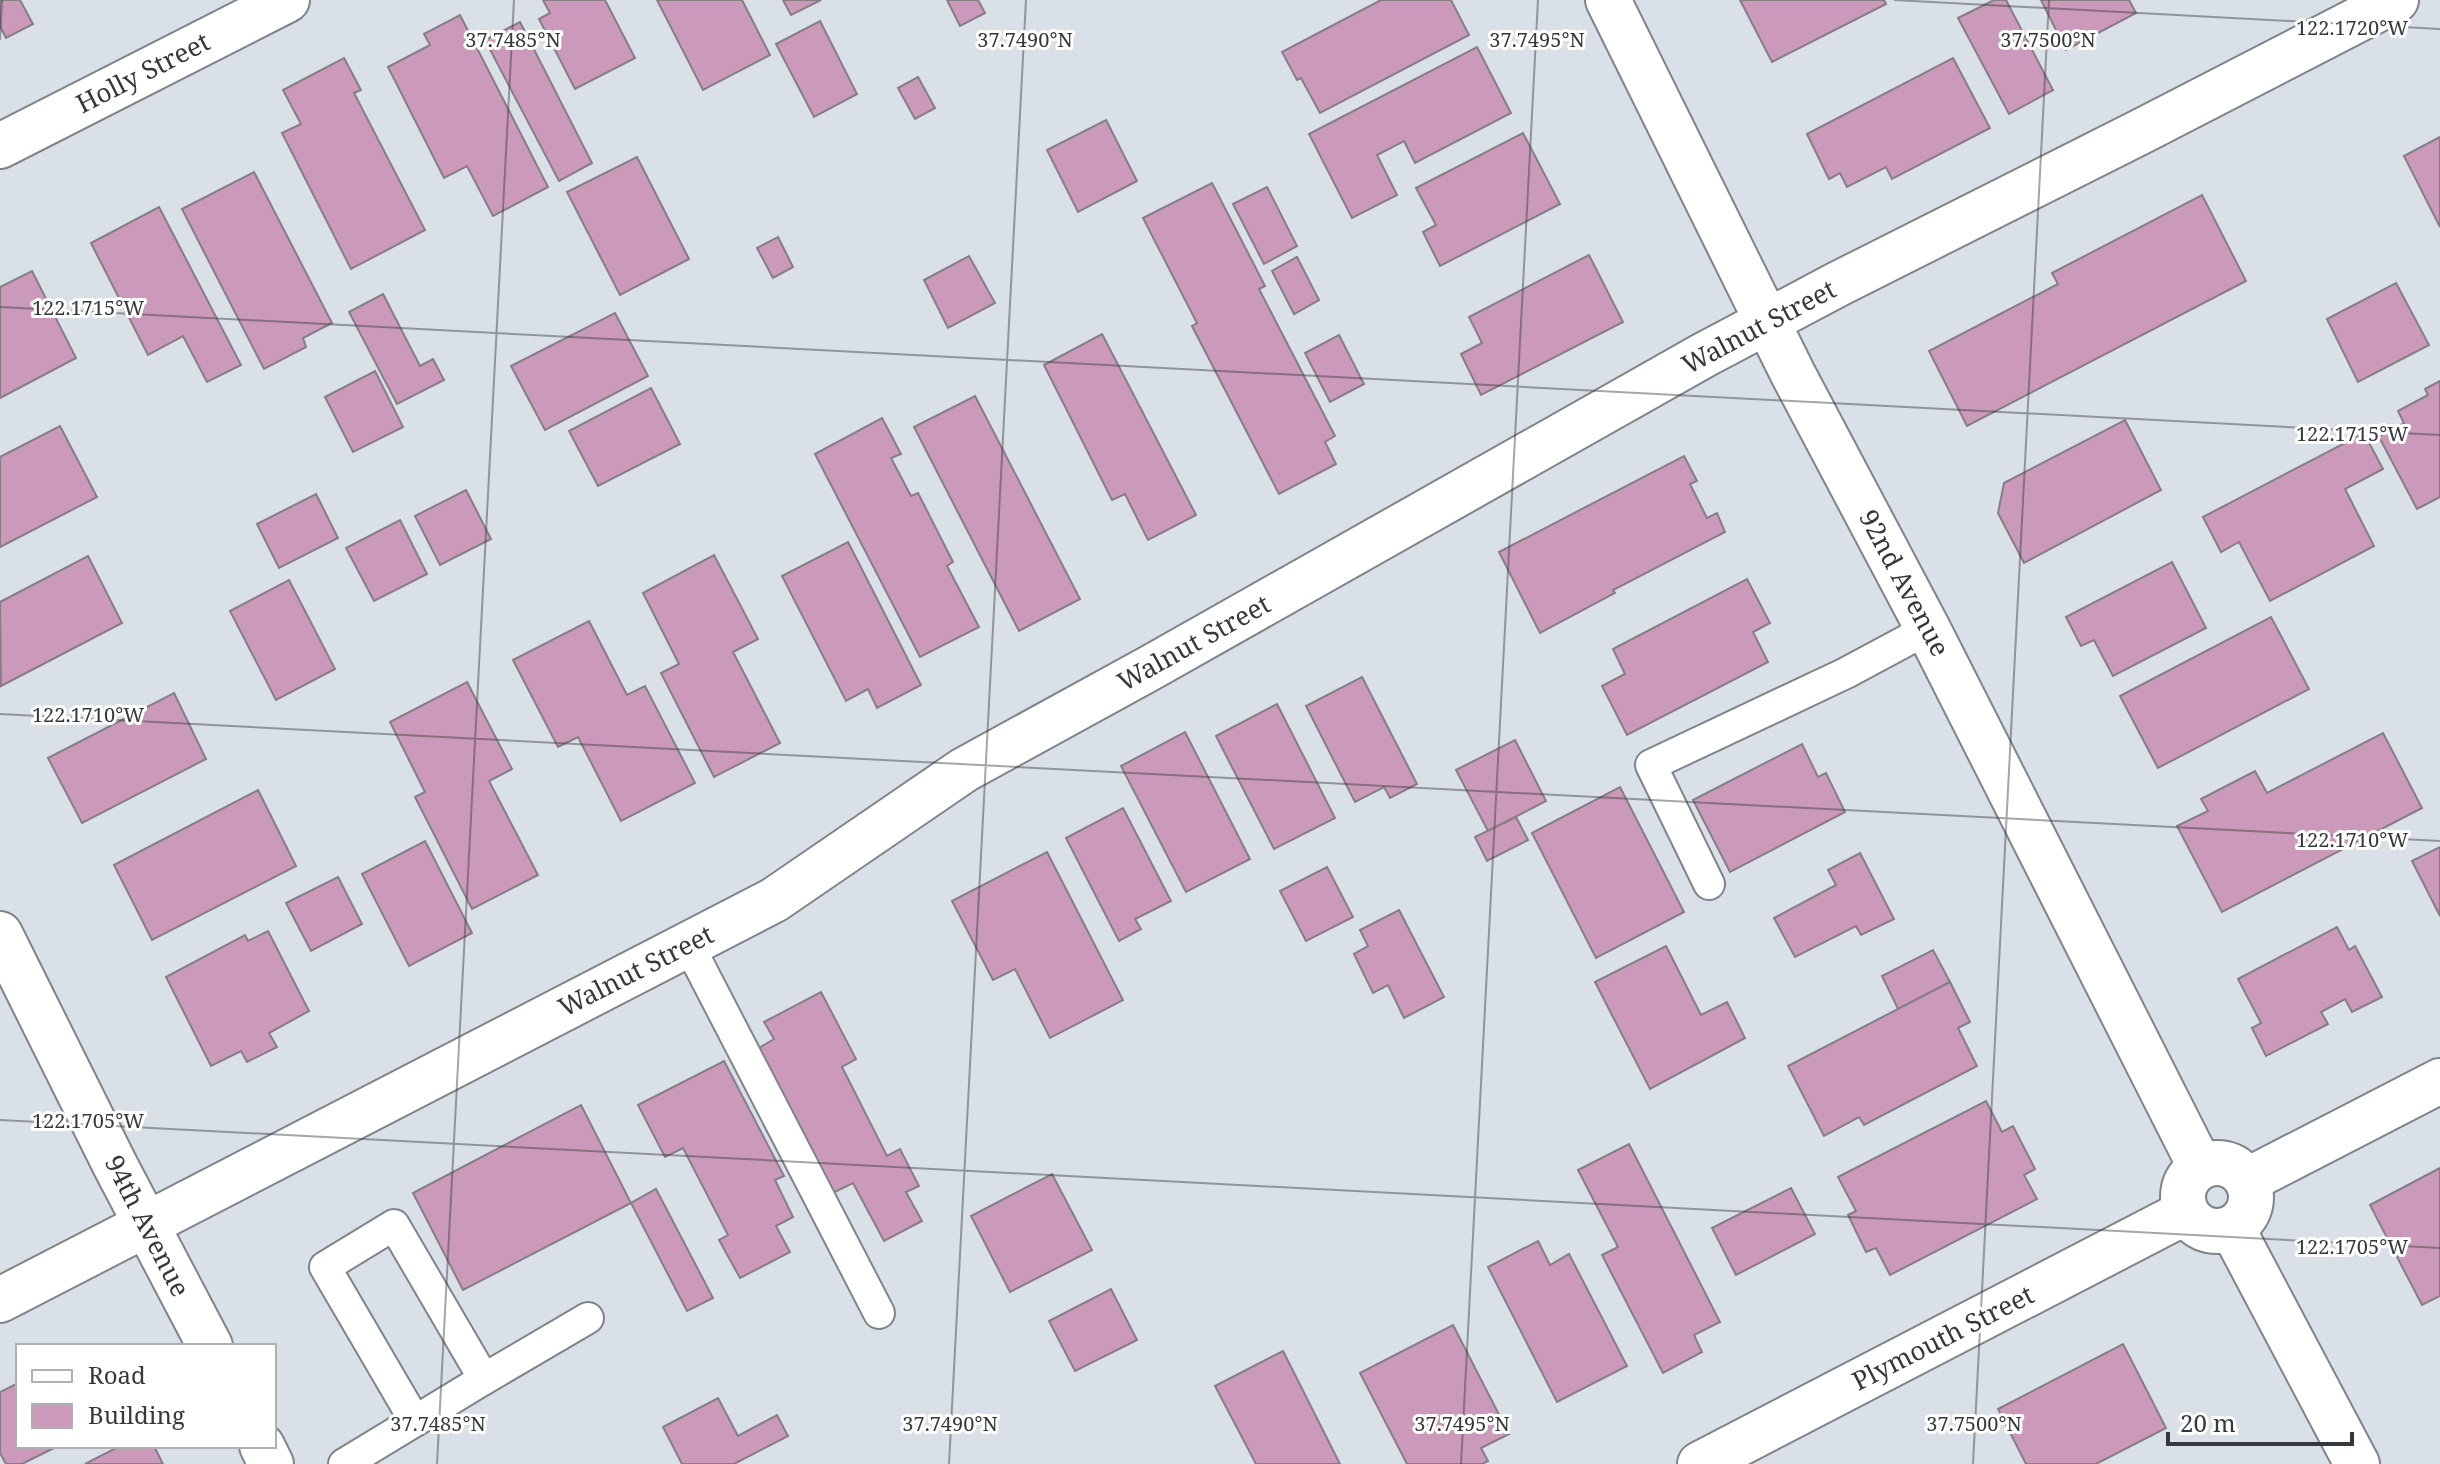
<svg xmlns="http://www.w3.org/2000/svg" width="2440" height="1464" viewBox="0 0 2440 1464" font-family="'Noto Serif',serif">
	<rect width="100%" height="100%" fill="#dae0e8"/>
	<g fill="#cb9aba" stroke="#867e83" stroke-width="2">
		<path d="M0,0H20L33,24L6,38L0,26Z"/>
		<path d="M543,0H605L635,58L575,89L539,19L550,13Z"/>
		<path d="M657,0H742L770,55L703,90Z"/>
		<path d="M783,0H821L791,15Z"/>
		<path d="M947,0H978L985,13L960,26Z"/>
		<path d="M1381,0H1451L1469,35L1320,113L1301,78L1297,80L1282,52Z"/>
		<path d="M1740,0H1884L1886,4L1772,62Z"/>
		<path d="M1994,0H2006L2053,90L2009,114L1958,18Z"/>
		<path d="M2041,0H2129L2136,13L2066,50Z"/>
		<path d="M460,15L548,187L493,216L467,166L444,178L388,67L430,45L424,34Z"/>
		<path d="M820,21L857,94L814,117L776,44Z"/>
		<path d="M520,22L592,163L559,181L485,40Z"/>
		<path d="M1477,47L1511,113L1415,163L1404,141L1377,155L1397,195L1352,218L1309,134Z"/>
		<path d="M344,58L361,90L354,93L425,230L351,269L282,133L301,124L283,90Z"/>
		<path d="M1953,58L1990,128L1892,179L1886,167L1847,187L1840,173L1829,179L1807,134Z"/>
		<path d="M918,77L935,108L915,119L898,88Z"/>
		<path d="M1106,120L1137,181L1078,212L1047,150Z"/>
		<path d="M1523,133L1560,204L1440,266L1423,232L1436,225L1416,188Z"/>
		<path d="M2440,137V227L2404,156Z"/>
		<path d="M637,157L689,259L620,295L567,192Z"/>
		<path d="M254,172L332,323L303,338L306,347L264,369L182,209Z"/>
		<path d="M1212,183L1265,286L1259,289L1335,436L1325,442L1336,464L1279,494L1192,326L1197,323L1143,218Z"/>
		<path d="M1267,187L1297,246L1264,264L1233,204Z"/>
		<path d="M2202,195L2246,281L1967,426L1929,351L2058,284L2052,273Z"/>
		<path d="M159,207L241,365L207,382L183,336L148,355L91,243Z"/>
		<path d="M778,237L793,267L773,278L757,248Z"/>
		<path d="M1589,255L1623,322L1481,395L1461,354L1482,343L1469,317Z"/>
		<path d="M969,256L995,303L948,328L924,280Z"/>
		<path d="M1297,257L1319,300L1294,314L1272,271Z"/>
		<path d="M32,271L76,358L0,398V287Z"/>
		<path d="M2396,283L2429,345L2358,382L2327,319Z"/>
		<path d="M383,294L420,366L433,359L444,380L397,404L349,312Z"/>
		<path d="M615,313L648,376L545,430L511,366Z"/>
		<path d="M1102,334L1196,515L1148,540L1125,494L1112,500L1044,365Z"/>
		<path d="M1339,335L1364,384L1330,402L1305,353Z"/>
		<path d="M375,371L403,427L353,452L325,397Z"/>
		<path d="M2440,381V497L2417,509L2379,437L2404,423L2398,411L2428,395L2425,389Z"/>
		<path d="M651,388L680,444L598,486L569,431Z"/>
		<path d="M975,396L1080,599L1019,631L914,427Z"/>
		<path d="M882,418L901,454L891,458L911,496L918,493L953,562L947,566L979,627L920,657L815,454Z"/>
		<path d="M2125,420L2161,490L2024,563L1998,513L2004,483Z"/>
		<path d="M60,426L97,497L0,547V457Z"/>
		<path d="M2364,433L2383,469L2345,489L2374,546L2270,601L2239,542L2221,552L2203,517Z"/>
		<path d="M1684,456L1697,481L1690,484L1707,518L1717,513L1725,532L1613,590L1615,593L1540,633L1499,552Z"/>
		<path d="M466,490L491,539L440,565L415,516Z"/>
		<path d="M316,494L338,538L279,568L257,524Z"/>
		<path d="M400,520L427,574L374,601L346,548Z"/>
		<path d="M848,542L921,685L877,708L868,689L846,701L782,576Z"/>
		<path d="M714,555L758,639L733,652L780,743L714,777L661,673L679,664L643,593Z"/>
		<path d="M88,556L122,623L1,686L0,602Z"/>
		<path d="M2172,562L2206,628L2113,676L2094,640L2081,646L2066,617Z"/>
		<path d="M1747,579L1770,623L1753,632L1768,662L1627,735L1602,686L1625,674L1613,649Z"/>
		<path d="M289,580L335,669L276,700L230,611Z"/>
		<path d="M2271,617L2309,689L2158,768L2120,696Z"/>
		<path d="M589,621L627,695L645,686L695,783L621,821L578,737L558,747L513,660Z"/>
		<path d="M1362,677L1417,784L1390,798L1384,787L1355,802L1306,706Z"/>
		<path d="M467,682L512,769L489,781L538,875L472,909L415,797L425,792L390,722Z"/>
		<path d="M174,693L206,759L82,823L48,758Z"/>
		<path d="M1277,704L1335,818L1274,849L1216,736Z"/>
		<path d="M1185,732L1250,859L1186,892L1121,766Z"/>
		<path d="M2383,733L2422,808L2222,912L2177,826L2208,811L2201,799L2255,771L2267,793Z"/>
		<path d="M1515,740L1546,801L1488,831L1456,770Z"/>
		<path d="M1802,744L1818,777L1826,773L1845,812L1730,872L1693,800Z"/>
		<path d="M1620,787L1684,912L1596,958L1532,833Z"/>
		<path d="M258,790L296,866L152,940L114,865Z"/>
		<path d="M1123,808L1171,901L1135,919L1141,929L1119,941L1066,838Z"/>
		<path d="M1516,817L1528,840L1487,861L1475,837Z"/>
		<path d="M425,841L472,933L409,966L362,874Z"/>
		<path d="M2440,847V916L2412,861Z"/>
		<path d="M1047,852L1123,1000L1050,1038L1015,969L993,980L952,901Z"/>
		<path d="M1860,853L1894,919L1861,935L1856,926L1795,957L1774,918L1836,885L1828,870Z"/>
		<path d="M1327,867L1353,917L1306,941L1280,891Z"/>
		<path d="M338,877L362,924L311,951L286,903Z"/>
		<path d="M1399,910L1444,997L1404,1018L1388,985L1373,993L1354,954L1368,946L1360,930Z"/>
		<path d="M2337,927L2349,950L2355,946L2382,997L2352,1012L2345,999L2321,1012L2328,1024L2266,1056L2252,1028L2261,1023L2238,979Z"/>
		<path d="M268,931L309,1011L269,1033L277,1047L247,1062L241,1051L211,1066L166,977L245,935L248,941Z"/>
		<path d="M1666,946L1701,1015L1727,1002L1745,1038L1650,1089L1595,982Z"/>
		<path d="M1933,950L1950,982L1898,1009L1882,976Z"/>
		<path d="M1950,982L1970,1022L1958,1028L1977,1066L1864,1125L1859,1117L1824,1136L1788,1066Z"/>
		<path d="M821,992L856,1059L842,1067L887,1156L900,1149L919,1186L906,1192L922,1221L884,1241L853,1183L833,1193L759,1048L774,1039L764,1022Z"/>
		<path d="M724,1061L784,1176L775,1180L793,1217L776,1226L790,1252L740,1278L719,1240L728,1235L683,1148L665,1157L638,1105Z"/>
		<path d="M1986,1101L2002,1132L2013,1126L2035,1169L2024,1175L2037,1199L1890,1275L1876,1248L1866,1252L1848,1215L1856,1211L1838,1177Z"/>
		<path d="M581,1105L631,1203L463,1290L413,1193Z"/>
		<path d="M1629,1144L1720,1322L1694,1335L1702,1352L1663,1373L1602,1255L1618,1247L1578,1170Z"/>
		<path d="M2440,1168V1296L2422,1305L2370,1205Z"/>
		<path d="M1052,1174L1092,1250L1010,1292L971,1216Z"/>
		<path d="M1791,1188L1815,1234L1736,1275L1712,1228Z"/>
		<path d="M656,1189L713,1298L687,1311L631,1203Z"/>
		<path d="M1538,1241L1550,1265L1569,1254L1627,1366L1557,1402L1488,1267Z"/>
		<path d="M1111,1289L1137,1340L1075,1371L1049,1321Z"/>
		<path d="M1453,1325L1509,1434L1481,1448L1488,1461L1482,1464H1407L1360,1373Z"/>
		<path d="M2123,1344L2166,1428L2096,1464H2026L1998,1409Z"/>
		<path d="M1283,1351L1340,1464H1256L1215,1386Z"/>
		<path d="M18,1383V1446H58L22,1464H6L0,1453V1392Z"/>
		<path d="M718,1398L738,1436L777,1415L788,1436L734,1464H682L663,1427Z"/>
		<path d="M120,1446H154L163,1464H85Z"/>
	</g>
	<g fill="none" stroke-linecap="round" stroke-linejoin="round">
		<defs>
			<g id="lane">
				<path d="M1709,884L1651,765L1846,673L1928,629"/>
				<path d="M688,944L879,1313"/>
				<path d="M415,1421L484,1379"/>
				<path d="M344,1464L415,1421L325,1267L394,1225L484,1379L588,1318"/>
			</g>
			<g id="street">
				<path d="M1608,0L1793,374L1928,629L2200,1166"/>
				<path d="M0,146L287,0"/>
				<path d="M0,934L115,1165L210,1346"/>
				<circle cx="2217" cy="1197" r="34"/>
				<path d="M2248,1180L2440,1081"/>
				<path d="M2232,1228L2357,1464"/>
				<path d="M0,1300L774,900L964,770L1150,668L1704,355L1838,284L2144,130L2396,0"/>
				<path d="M262,1446L271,1464"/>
				<path d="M1700,1464L2186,1212"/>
			</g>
		</defs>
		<use href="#lane" stroke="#7f848b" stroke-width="34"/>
		<use href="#street" stroke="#7f848b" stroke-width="48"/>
		<use href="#lane" stroke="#fff" stroke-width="30"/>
		<use href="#street" stroke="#fff" stroke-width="44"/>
	</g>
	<path fill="none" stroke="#36393b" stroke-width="2" stroke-opacity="0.45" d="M1894,0L2440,29M0,40L2,0M0,307L2440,435M0,714L2440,841M0,1120L2440,1248M437,1464L514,0M949,1464L1026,0M1461,1464L1538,0M1973,1464L2049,0"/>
	<g text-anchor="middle" stroke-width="6" stroke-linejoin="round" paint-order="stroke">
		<g font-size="26" fill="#36393b" stroke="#fff">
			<text transform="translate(143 73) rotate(-27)" y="9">Holly Street</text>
			<text transform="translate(1759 327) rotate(-28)" y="9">Walnut Street</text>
			<text transform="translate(1904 583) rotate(62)" y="9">92nd Avenue</text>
			<text transform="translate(1194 643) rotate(-29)" y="9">Walnut Street</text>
			<text transform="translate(636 971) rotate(-27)" y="9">Walnut Street</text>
			<text transform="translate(147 1226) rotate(63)" y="9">94th Avenue</text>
			<text transform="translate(1943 1338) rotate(-27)" y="9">Plymouth Street</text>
		</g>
	</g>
	<g font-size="20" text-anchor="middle" fill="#36393b" stroke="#fff" stroke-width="6" stroke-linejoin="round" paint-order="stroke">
		<text x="2352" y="35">122.1720°W</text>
		<text x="513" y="47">37.7485°N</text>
		<text x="1025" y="47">37.7490°N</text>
		<text x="1537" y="47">37.7495°N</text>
		<text x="2048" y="47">37.7500°N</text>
		<text x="88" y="315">122.1715°W</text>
		<text x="2352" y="441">122.1715°W</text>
		<text x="88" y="722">122.1710°W</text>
		<text x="2352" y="847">122.1710°W</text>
		<text x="88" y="1128">122.1705°W</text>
		<text x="2352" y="1254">122.1705°W</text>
		<text x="438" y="1431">37.7485°N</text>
		<text x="950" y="1431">37.7490°N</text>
		<text x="1462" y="1431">37.7495°N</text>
		<text x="1974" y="1431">37.7500°N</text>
	</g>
	<rect x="16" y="1344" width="260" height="104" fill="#ffffff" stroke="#afb0b1" stroke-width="2"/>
	<rect x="32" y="1370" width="40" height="12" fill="#ffffff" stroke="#afb0b1" stroke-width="2"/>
	<text x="88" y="1384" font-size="24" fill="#36393b">Road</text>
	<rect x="32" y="1404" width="40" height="24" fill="#cb9aba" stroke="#afb0b1" stroke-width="2"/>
	<text x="88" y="1424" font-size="24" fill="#36393b">Building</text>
	<path d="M2168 1432v12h184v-12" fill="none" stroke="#36393b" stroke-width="4"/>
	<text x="2180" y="1432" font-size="24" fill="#36393b" stroke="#ffffff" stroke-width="6" paint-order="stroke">20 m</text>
</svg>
